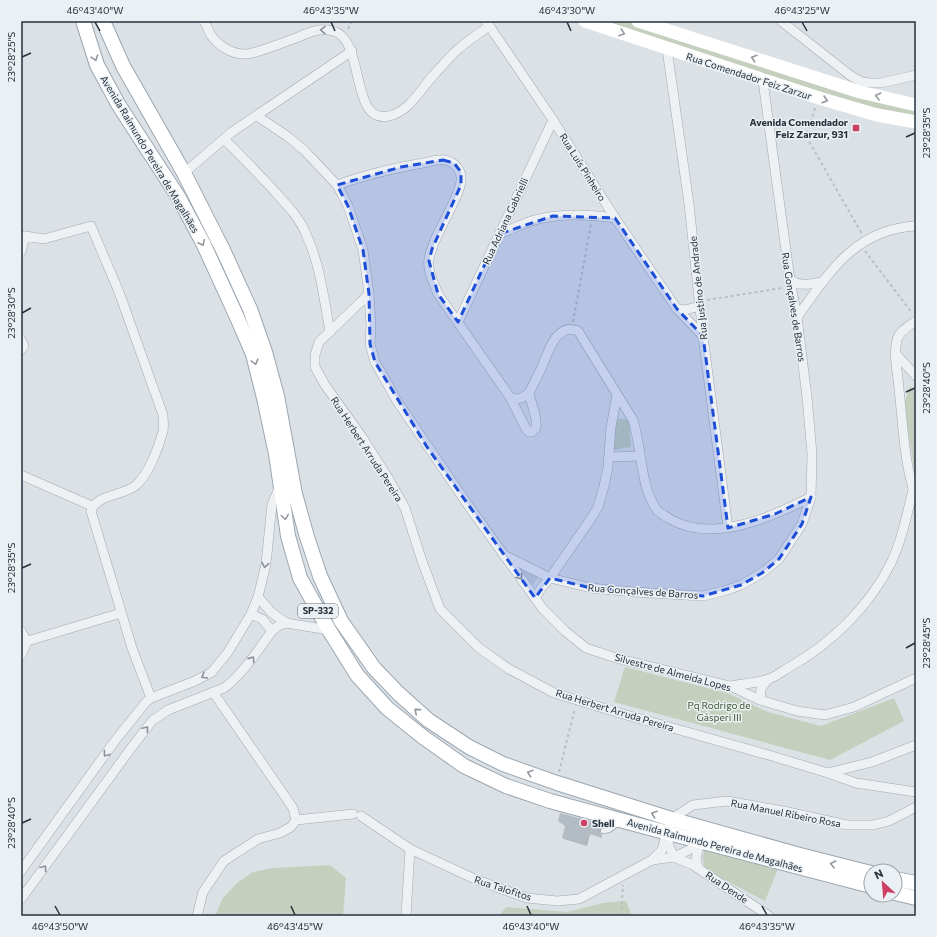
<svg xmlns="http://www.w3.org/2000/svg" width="937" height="937" viewBox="0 0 937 937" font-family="Commissioner,sans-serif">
	<rect width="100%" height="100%" fill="#dce1e6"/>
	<path fill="#cad1d8" d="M515,562L538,577L533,585L527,578Z"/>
	<g fill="#c4d0bd">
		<path d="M599,21H628L758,66L916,109V116L844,101Z"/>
		<path d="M910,386L916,394V481L904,405Z"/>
		<path d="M614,418L629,420L631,447L614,450Z"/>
		<path d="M625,667L727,693L768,712L821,726L894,698L904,721L830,760L614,702Z"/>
		<path d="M709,842L780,864L765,901L706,870C701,857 702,854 709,842Z"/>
		<path d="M330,865L346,878L343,916H215L223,898L237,883L253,872L273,868Z"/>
		<path d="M626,901L632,916H499L506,907L567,912L603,903Z"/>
	</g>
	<path fill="#0003" d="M604,826L605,828L602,829L600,832L602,838L590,834L587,846L564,839L563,838Z"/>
	<path fill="#b3bbc3" d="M560,813L605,825L604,827L601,828L599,830L600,833L602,835V837L589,834L586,845L562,838L565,826L558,821Z"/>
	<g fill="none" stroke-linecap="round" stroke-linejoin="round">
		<defs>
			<path id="lane" d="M603,831L609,830L619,823"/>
			<g id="street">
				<path d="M204,21C207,25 208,31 211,35C218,46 233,55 247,54C258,53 284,42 296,38C308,33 319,27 333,31C366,39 349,125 389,116C408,112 419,92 431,78C439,69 447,60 455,52C466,42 478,34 489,26"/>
				<path d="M486,21L553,120L615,218L677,309L703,336"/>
				<path d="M781,21L851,76L862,82L871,83H881L916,75"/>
				<path d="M667,49L689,204L703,336L728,528"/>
				<path d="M257,116L287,136L304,150L337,185L348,206L363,250L369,294L371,326L370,344L375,362L397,401L470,508L543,609L565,631L586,648L616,658L730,686L760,700L797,711L825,715L854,707L916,678"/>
				<path d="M224,139C242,157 260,175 277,194C288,206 300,219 306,234C320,264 324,299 330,332"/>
				<path d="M184,173L232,132L352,51"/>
				<path d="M337,185C365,175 394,168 423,163C429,162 437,159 444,160C457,162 464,173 460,186C453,210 433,236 429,259C427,271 434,283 438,294L510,397C518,401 522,398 529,393C533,385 537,377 541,369C548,354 555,322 578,331L633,420C642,448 640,487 657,510C660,514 666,516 670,519C712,544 772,517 811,497"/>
				<path d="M499,234C510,230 520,225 531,221C557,213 588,214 615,218"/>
				<path d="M21,252L25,236L44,239L91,226L119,292L163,415C163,420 164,426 163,431C159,447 148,476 135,486C122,496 97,494 91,511L132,648L151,698"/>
				<path d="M790,280C802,287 809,284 822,282"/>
				<path d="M369,294L319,342L315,355V367L325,385L362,437L388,478L405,508L422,561L440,609L479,648L509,669L554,693L623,714L772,756L828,773L856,783L916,792"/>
				<path d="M677,309L685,310L700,306"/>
				<path d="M797,317C829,273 855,229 916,226"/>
				<path d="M458,322L553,120"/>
				<path d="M21,340L24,346L21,350"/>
				<path d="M895,353L916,376"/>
				<path d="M510,397L526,429L529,432H532L536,428C538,417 531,404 529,393"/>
				<path d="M609,457L640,456"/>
				<path d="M21,475L92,506"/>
				<path d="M915,495C904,461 903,425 899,389C898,373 893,356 897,340C899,331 909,326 916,321"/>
				<path d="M506,556L550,578L591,588L634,592L703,596L724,591L741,585L762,573L779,559L802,524L811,497L812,454L807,397L797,317L790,280L763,81"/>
				<path d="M258,597L271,612L286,623"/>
				<path d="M535,598L542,587L550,578L590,520L598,507L604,486L608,467L611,427L617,395"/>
				<path d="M251,614L262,619L272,631"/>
				<path d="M21,631L27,642L21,655"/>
				<path d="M21,643L121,613"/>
				<path d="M730,686C742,684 755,683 766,680C774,678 781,672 788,668C831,644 869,607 891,563C902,540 907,514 913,490"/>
				<path d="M760,700L761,689L768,679"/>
				<path d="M828,773L872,762L916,745"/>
				<path d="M361,816L410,849L477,880L527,898L557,901L579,899L652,860L662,850L671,819L693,805L727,801L783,811L847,825H873L889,821L916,807"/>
				<path d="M296,820L353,814"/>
				<path d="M667,836L669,846L674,857L691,849L700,842"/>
				<path d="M652,860L674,857L693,865L769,916"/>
				<path d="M698,867L696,858L700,842"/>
				<path d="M21,871L114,742L146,702L151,698L195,681L212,672L228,652L251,614L258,597L266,564L272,504L280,486"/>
				<path d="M21,899L129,751L152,721L168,710L224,688C244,673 257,651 272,631L278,626L286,623L329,630"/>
				<path d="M197,916L203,892L224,861L258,839L280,833L291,827L296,820L293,808L213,692"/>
				<path d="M406,916L410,849"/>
			</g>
			<g id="primary">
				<path d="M83,21L97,65L118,104L179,198L203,243L236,315L253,354L264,398L276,454L288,536L300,578L329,630L357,675L387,708L423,737L464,766L506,786L550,801L642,826L871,886"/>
				<path d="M103,21L123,66L184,173L223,250L250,309L265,352L277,396L295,494L307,537L320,576L341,621L374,668L398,693L428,720L469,747L503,764L557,783L671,819L800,855L871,873"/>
				<path d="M895,879L916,883"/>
				<path d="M895,893L916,898"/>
			</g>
		</defs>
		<use href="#lane" stroke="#a2a9b0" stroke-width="6"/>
		<use href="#street" stroke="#a2a9b0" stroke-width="10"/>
		<use href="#primary" stroke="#9ba7b2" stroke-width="16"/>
		<g stroke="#babfc4" stroke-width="2" stroke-dasharray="3 3" stroke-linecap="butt">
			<path d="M348,29L352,21"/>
			<path d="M815,108L806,136L862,234"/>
			<path d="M865,251L912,313"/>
			<path d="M707,300L782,288"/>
			<path d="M573,322L591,224"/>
			<path d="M559,772L575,708"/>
			<path d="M621,916L623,885"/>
		</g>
		<use href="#lane" stroke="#eef1f4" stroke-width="4.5"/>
		<use href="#street" stroke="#eef1f4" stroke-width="9"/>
		<g stroke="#fff" stroke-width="13">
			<path d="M585,21L819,98L877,115L916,122"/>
			<path d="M638,21L860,92L916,105"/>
		</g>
		<use href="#primary" stroke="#fff" stroke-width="14"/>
	</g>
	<defs><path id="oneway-chevron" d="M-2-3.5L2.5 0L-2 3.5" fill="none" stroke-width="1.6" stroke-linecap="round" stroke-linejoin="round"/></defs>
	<g stroke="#8a9198">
		<use href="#oneway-chevron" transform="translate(323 30) rotate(-178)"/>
		<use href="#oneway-chevron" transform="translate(265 565) rotate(100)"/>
		<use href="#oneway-chevron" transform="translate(520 577) rotate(55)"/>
		<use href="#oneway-chevron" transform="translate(252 659) rotate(-55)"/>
		<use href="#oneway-chevron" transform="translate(204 676) rotate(150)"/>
		<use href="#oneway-chevron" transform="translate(146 729) rotate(-50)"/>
		<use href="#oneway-chevron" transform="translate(106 754) rotate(126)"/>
		<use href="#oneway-chevron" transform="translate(44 868) rotate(-54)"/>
	</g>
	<g stroke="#92989e">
		<use href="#oneway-chevron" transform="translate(622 33) rotate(19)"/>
		<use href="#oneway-chevron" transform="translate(95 58) rotate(72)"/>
		<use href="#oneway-chevron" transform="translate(754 58) rotate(-162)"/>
		<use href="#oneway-chevron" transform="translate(878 96) rotate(-166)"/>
		<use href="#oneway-chevron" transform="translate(825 100) rotate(16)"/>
		<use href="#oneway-chevron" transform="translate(202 243) rotate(64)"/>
		<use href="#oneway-chevron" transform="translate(255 362) rotate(75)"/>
		<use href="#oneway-chevron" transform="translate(285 517) rotate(82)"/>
		<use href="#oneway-chevron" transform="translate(417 711) rotate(-139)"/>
		<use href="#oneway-chevron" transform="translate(530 773) rotate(-161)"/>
		<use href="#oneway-chevron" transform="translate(654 814) rotate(-162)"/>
		<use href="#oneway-chevron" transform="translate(833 864) rotate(-166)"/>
	</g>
	<path fill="#1d4ed8" fill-opacity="0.2" stroke="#1d4ed8" stroke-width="3" stroke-dasharray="8 5" stroke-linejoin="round" d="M443,160L454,163L461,172V185L432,249L429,261L438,294L458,322L499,234L553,216L615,218L677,309L703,336L728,528L775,514L811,497L802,524L779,559L762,573L741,585L703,596L591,588L550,578L535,598L427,447L375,362L370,344L369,294L363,250L348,206L337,185L401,167Z"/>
	<path fill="none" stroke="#26313c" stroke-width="1.5" d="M95,22L100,31M331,22L335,31M567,22L571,31M802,22L807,31M22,57L31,53M906,137L915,133M22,313L31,308M906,392L915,388M22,568L31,564M906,648L915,643M22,823L31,819M55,906L60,915M291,906L295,915M527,906L531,915M762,906L767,915"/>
	<g fill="#cd3e67" stroke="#ebf0f4" stroke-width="1.5">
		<rect x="852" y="124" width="8" height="8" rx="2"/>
		<circle cx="584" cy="823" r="4"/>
	</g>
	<g text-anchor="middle" stroke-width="3" stroke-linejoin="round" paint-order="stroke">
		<rect fill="#ebf0f4" stroke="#616a73" stroke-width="1" x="298" y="604" width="40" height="14" rx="3"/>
		<g font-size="9" font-weight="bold" fill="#26313c">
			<text x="318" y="614">SP-332</text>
		</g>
		<g font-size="10" fill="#26313c" stroke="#ebf0f4">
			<text transform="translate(749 76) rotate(18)" y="4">Rua Comendador Feiz Zarzur</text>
			<text transform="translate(150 154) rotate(59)" y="4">Avenida Raimundo Pereira de Magalhães</text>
			<text transform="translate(583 167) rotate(58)" y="4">Rua Luís Pinheiro</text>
			<text transform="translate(505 221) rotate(-65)" y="4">Rua Adriana Gabrielli</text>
			<text transform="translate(698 288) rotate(-96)" y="4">Rua Justino de Andrade</text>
			<text transform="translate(794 307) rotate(81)" y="4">Rua Gonçalves de Barros</text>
			<text transform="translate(367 449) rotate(57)" y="4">Rua Herbert Arruda Pereira</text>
			<text transform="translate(643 591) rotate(4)" y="4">Rua Gonçalves de Barros</text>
			<text transform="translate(673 672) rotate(15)" y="4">Silvestre de Almeida Lopes</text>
			<text transform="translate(615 710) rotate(17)" y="4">Rua Herbert Arruda Pereira</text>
			<text transform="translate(786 813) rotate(11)" y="4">Rua Manuel Ribeiro Rosa</text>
			<text transform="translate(715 845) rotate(15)" y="4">Avenida Raimundo Pereira de Magalhães</text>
			<text transform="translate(727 887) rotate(34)" y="4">Rua Dende</text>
			<text transform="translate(503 888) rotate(18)" y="4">Rua Talofitos</text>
		</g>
		<g font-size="10" font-weight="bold" fill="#26313c" stroke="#ebf0f4" text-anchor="end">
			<text x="848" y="126">Avenida Comendador<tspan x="848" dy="12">Feiz Zarzur, 931</tspan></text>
			<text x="592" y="827" text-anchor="start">Shell</text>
		</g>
		<g font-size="10" fill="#3f5833" stroke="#ebf0f4">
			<text x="719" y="709">Pq Rodrigo de<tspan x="719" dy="12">Gásperi III</tspan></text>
		</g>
	</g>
	<rect width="937" height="937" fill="none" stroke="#ebf0f4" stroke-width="44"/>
	<g transform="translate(883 883) rotate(334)"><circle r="19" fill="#ebf0f4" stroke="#9ca4aa"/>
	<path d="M0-3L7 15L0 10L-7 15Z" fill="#cd3e67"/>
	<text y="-6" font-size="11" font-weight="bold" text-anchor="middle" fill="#26313c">N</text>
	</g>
	<rect x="22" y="22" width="893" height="893" fill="none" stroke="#26313c" stroke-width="1.5"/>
	<g font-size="10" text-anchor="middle" fill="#26313c">
		<text x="95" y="14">46°43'40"W</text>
		<text x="331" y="14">46°43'35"W</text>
		<text x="567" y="14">46°43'30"W</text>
		<text x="802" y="14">46°43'25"W</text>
		<text transform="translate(11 57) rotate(-90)" y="4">23°28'25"S</text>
		<text transform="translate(926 133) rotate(-90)" y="4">23°28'35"S</text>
		<text transform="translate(11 313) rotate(-90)" y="4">23°28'30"S</text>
		<text transform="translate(926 388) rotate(-90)" y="4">23°28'40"S</text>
		<text transform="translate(11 568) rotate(-90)" y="4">23°28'35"S</text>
		<text transform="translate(926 643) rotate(-90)" y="4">23°28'45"S</text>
		<text transform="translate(11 823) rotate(-90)" y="4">23°28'40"S</text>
		<text x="60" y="930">46°43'50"W</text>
		<text x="295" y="930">46°43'45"W</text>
		<text x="531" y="930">46°43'40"W</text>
		<text x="767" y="930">46°43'35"W</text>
	</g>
</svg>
